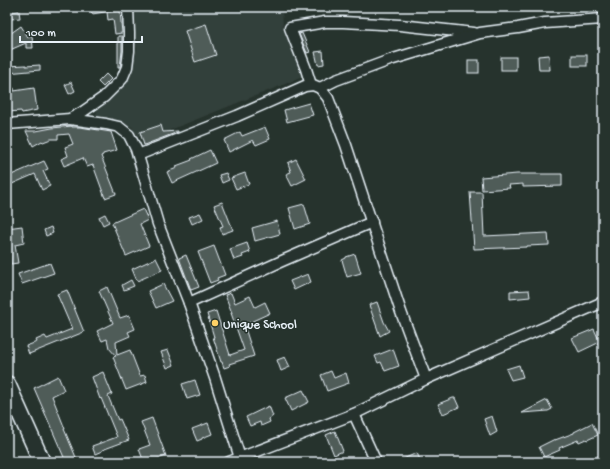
<svg xmlns="http://www.w3.org/2000/svg" width="610" height="469" viewBox="0 0 610 469" font-family="'Gochi Hand',sans-serif">
	<rect width="100%" height="100%" fill="#26332d"/>
	<filter id="ink" filterUnits="userSpaceOnUse"><feTurbulence type="fractalNoise" baseFrequency=".025" numOctaves="2"/><feDisplacementMap in="SourceGraphic" scale="8" xChannelSelector="R" yChannelSelector="G"/><feConvolveMatrix kernelMatrix="1 2 1 2 8 2 1 2 1" color-interpolation-filters="sRGB"/></filter>
	<g filter="url(#ink)">
		<path fill="#333f3a" d="M133,7H282L283,28L305,76L170,130L171,137L148,144L134,132L132,127L114,122L109,118L96,119L95,117L98,108L111,95L131,68L137,49L135,44Z"/>
		<g fill="#505c59" stroke="#e8f1f8">
			<path d="M91,7H111V11L92,14Z"/>
			<path d="M19,11L20,18L11,19V12Z"/>
			<path d="M120,11L122,33L115,34L113,19L108,20L107,12Z"/>
			<path d="M206,24L216,55L195,62L185,31Z"/>
			<path d="M21,26L28,37L32,35L33,48H26V43L10,50L7,42V36Z"/>
			<path d="M302,33L310,52L307,53L299,34Z"/>
			<path d="M118,36H122V51L120,67H118Z"/>
			<path d="M323,51L324,64L318,65L315,52Z"/>
			<path d="M549,55L550,70H539L538,56Z"/>
			<rect x="572" y="55" width="15" height="11"/>
			<rect x="501" y="57" width="15" height="13"/>
			<rect x="468" y="60" width="11" height="13"/>
			<path d="M26,65V66L40,65V70L7,73V66Z"/>
			<path d="M106,74L111,79L103,87L98,82Z"/>
			<path d="M71,82L75,91L69,94L65,85Z"/>
			<path d="M7,88H14V91L34,88L37,110L22,113L21,111L7,112Z"/>
			<path d="M309,103L313,115L287,122L284,110Z"/>
			<path d="M161,125L163,132L178,131V132L144,145L140,132Z"/>
			<path d="M72,126V127H80L111,132L117,150L103,154V155L101,156L116,194L105,198L93,165L87,167L83,158L64,166L61,159L68,156L65,147L73,144L69,134L58,135V139H51L43,142L42,141L33,146L26,131H36L52,128Z"/>
			<path d="M265,127L270,139L256,145L253,140L229,152L224,140L240,132L242,136Z"/>
			<path d="M210,150L216,163L172,183L167,172L177,168L176,166L192,160L191,159Z"/>
			<path d="M296,159L306,179L292,186L286,174L291,172L288,163Z"/>
			<path d="M44,161L48,169L43,171L50,186L42,190L35,174L12,184L9,176Z"/>
			<path d="M226,173L229,180L222,183L219,175Z"/>
			<path d="M245,173L249,184L236,189L231,178Z"/>
			<path d="M562,174V186L523,187V184L509,185L510,188L482,190L481,177L517,174Z"/>
			<path d="M470,192H482L484,236L548,233L549,245L527,246V247L474,249Z"/>
			<path d="M222,202L233,230L222,234L220,227L223,226L214,205Z"/>
			<path d="M304,204L310,224L295,229L289,208Z"/>
			<path d="M143,209L148,220L140,224L149,246L126,256L112,223Z"/>
			<path d="M200,213L203,219L192,224L189,217Z"/>
			<path d="M105,214L109,222L103,225L99,217Z"/>
			<path d="M277,221L280,234L255,241L252,228Z"/>
			<path d="M22,226L24,243L15,245L18,263L11,264L7,241V228Z"/>
			<path d="M51,227L53,233L46,236L44,230Z"/>
			<path d="M247,243L250,252L242,255L243,257L234,260L230,249Z"/>
			<path d="M214,246L225,275L217,278L218,280L210,283L198,252Z"/>
			<path d="M355,254L361,273L347,277L342,260L346,258V257Z"/>
			<path d="M186,255L199,287L191,290L179,258Z"/>
			<path d="M156,258L162,270L137,281L132,269Z"/>
			<path d="M50,263L54,273L22,284L18,274Z"/>
			<path d="M308,274L311,282L294,290L290,281Z"/>
			<path d="M131,280L134,286L124,290L122,285Z"/>
			<path d="M163,284L172,301L156,308L148,291Z"/>
			<path d="M107,287L120,318L129,315L135,329L128,332L130,336L116,342L117,355L130,350L140,376L145,375L147,382L126,390L113,357L116,356L109,348L107,339L102,341L97,331L113,323L99,291Z"/>
			<path d="M67,290L84,332L29,354L26,346L37,342L36,340L45,336L47,339L72,329L57,294Z"/>
			<path d="M529,290L530,297L510,299V291Z"/>
			<path d="M231,293L235,303L250,296L255,307L265,302L270,313L244,325L254,356L229,364L230,366L224,368L222,362H221L213,337H214L207,314L216,311L230,355L244,350L231,313H232L225,295Z"/>
			<path d="M377,302L384,322L389,331L380,336L369,305Z"/>
			<path d="M594,329L600,342L579,352L572,338Z"/>
			<path d="M393,349L399,366L385,371L381,362L378,363L375,356Z"/>
			<path d="M168,350L174,365L167,368L161,352Z"/>
			<path d="M285,357L290,367L281,371L277,360Z"/>
			<path d="M519,365L523,377L511,380L506,369Z"/>
			<path d="M331,371L334,378L346,373L349,383L327,391L321,375Z"/>
			<path d="M103,372L112,394L108,396L118,420L120,419L129,440L102,450V451L95,454L92,446L117,437L101,398L100,399L92,377Z"/>
			<path d="M58,376L64,390L52,396L65,429H64L78,462H66L34,388Z"/>
			<path d="M195,380L200,395L187,399L182,384Z"/>
			<path d="M303,390L309,402L291,411L285,398Z"/>
			<path d="M453,398H455L459,407L443,414L438,404Z"/>
			<path d="M547,400L552,409L548,411L522,413Z"/>
			<path d="M269,406L273,416L269,419L270,422L261,426L260,422L250,426L246,417Z"/>
			<path d="M492,416L497,432L490,436L484,419Z"/>
			<path d="M152,418L166,456L155,460L156,462H144L139,449L150,445L141,422Z"/>
			<path d="M208,423L212,434L202,438V439L197,441L192,429Z"/>
			<path d="M592,423L598,435L587,440L586,439L579,442L578,440L559,448L560,450L544,457L539,447L555,439V440L574,433V432Z"/>
			<path d="M335,431L343,451L334,455L326,435Z"/>
			<path d="M417,453L421,462H396Z"/>
		</g>
		<g fill="none" stroke-linecap="round" stroke-linejoin="round">
			<defs>
				<g id="street">
					<path d="M311,85L306,69L290,28L325,22H343L400,25L474,33"/>
					<path d="M320,88L336,80L390,60L480,33L518,28L545,23L603,19"/>
					<path d="M70,119L106,124L119,127L129,135L136,149L158,224L189,303L215,378L240,458"/>
					<path d="M7,124L70,119L81,113L104,97L122,79L127,67L129,51V33L128,7"/>
					<path d="M138,155L237,116L305,86L313,85L320,88L328,98L346,145L401,312L426,379"/>
					<path d="M189,303L282,261L372,222"/>
					<path d="M354,414L376,462"/>
					<path d="M229,462L354,414L426,379L603,302"/>
					<path d="M600,462L603,461"/>
				</g>
				<path id="primary" d="M7,384L42,462"/>
			</defs>
			<use href="#street" stroke="#e8f1f8" stroke-width="13"/>
			<use href="#primary" stroke="#e8f1f8" stroke-width="19"/>
			<use href="#street" stroke="#26332d" stroke-width="10"/>
			<use href="#primary" stroke="#26332d" stroke-width="16"/>
		</g>
	</g>
	<circle fill="#ffd166" stroke="#26332d" stroke-width="1.5" cx="215" cy="323" r="4"/>
	<g text-anchor="middle" stroke-width="3" stroke-linejoin="round" paint-order="stroke">
		<g font-size="13" fill="#e8f1f8" stroke="#26332d" text-anchor="start">
			<text x="223" y="328">Unique School</text>
		</g>
	</g>
	<rect width="610" height="469" fill="none" stroke="#26332d" stroke-width="24"/>
	<rect x="12" y="12" width="586" height="445" fill="none" stroke="#e8f1f8" stroke-width="1.5" filter="url(#ink)"/>
	<path d="M20 36v6h122v-6" fill="none" stroke="#e8f1f8" stroke-width="2"/>
	<text x="26" y="36" font-size="12" fill="#e8f1f8" stroke="#26332d" stroke-width="3" paint-order="stroke">100 m</text>
</svg>
